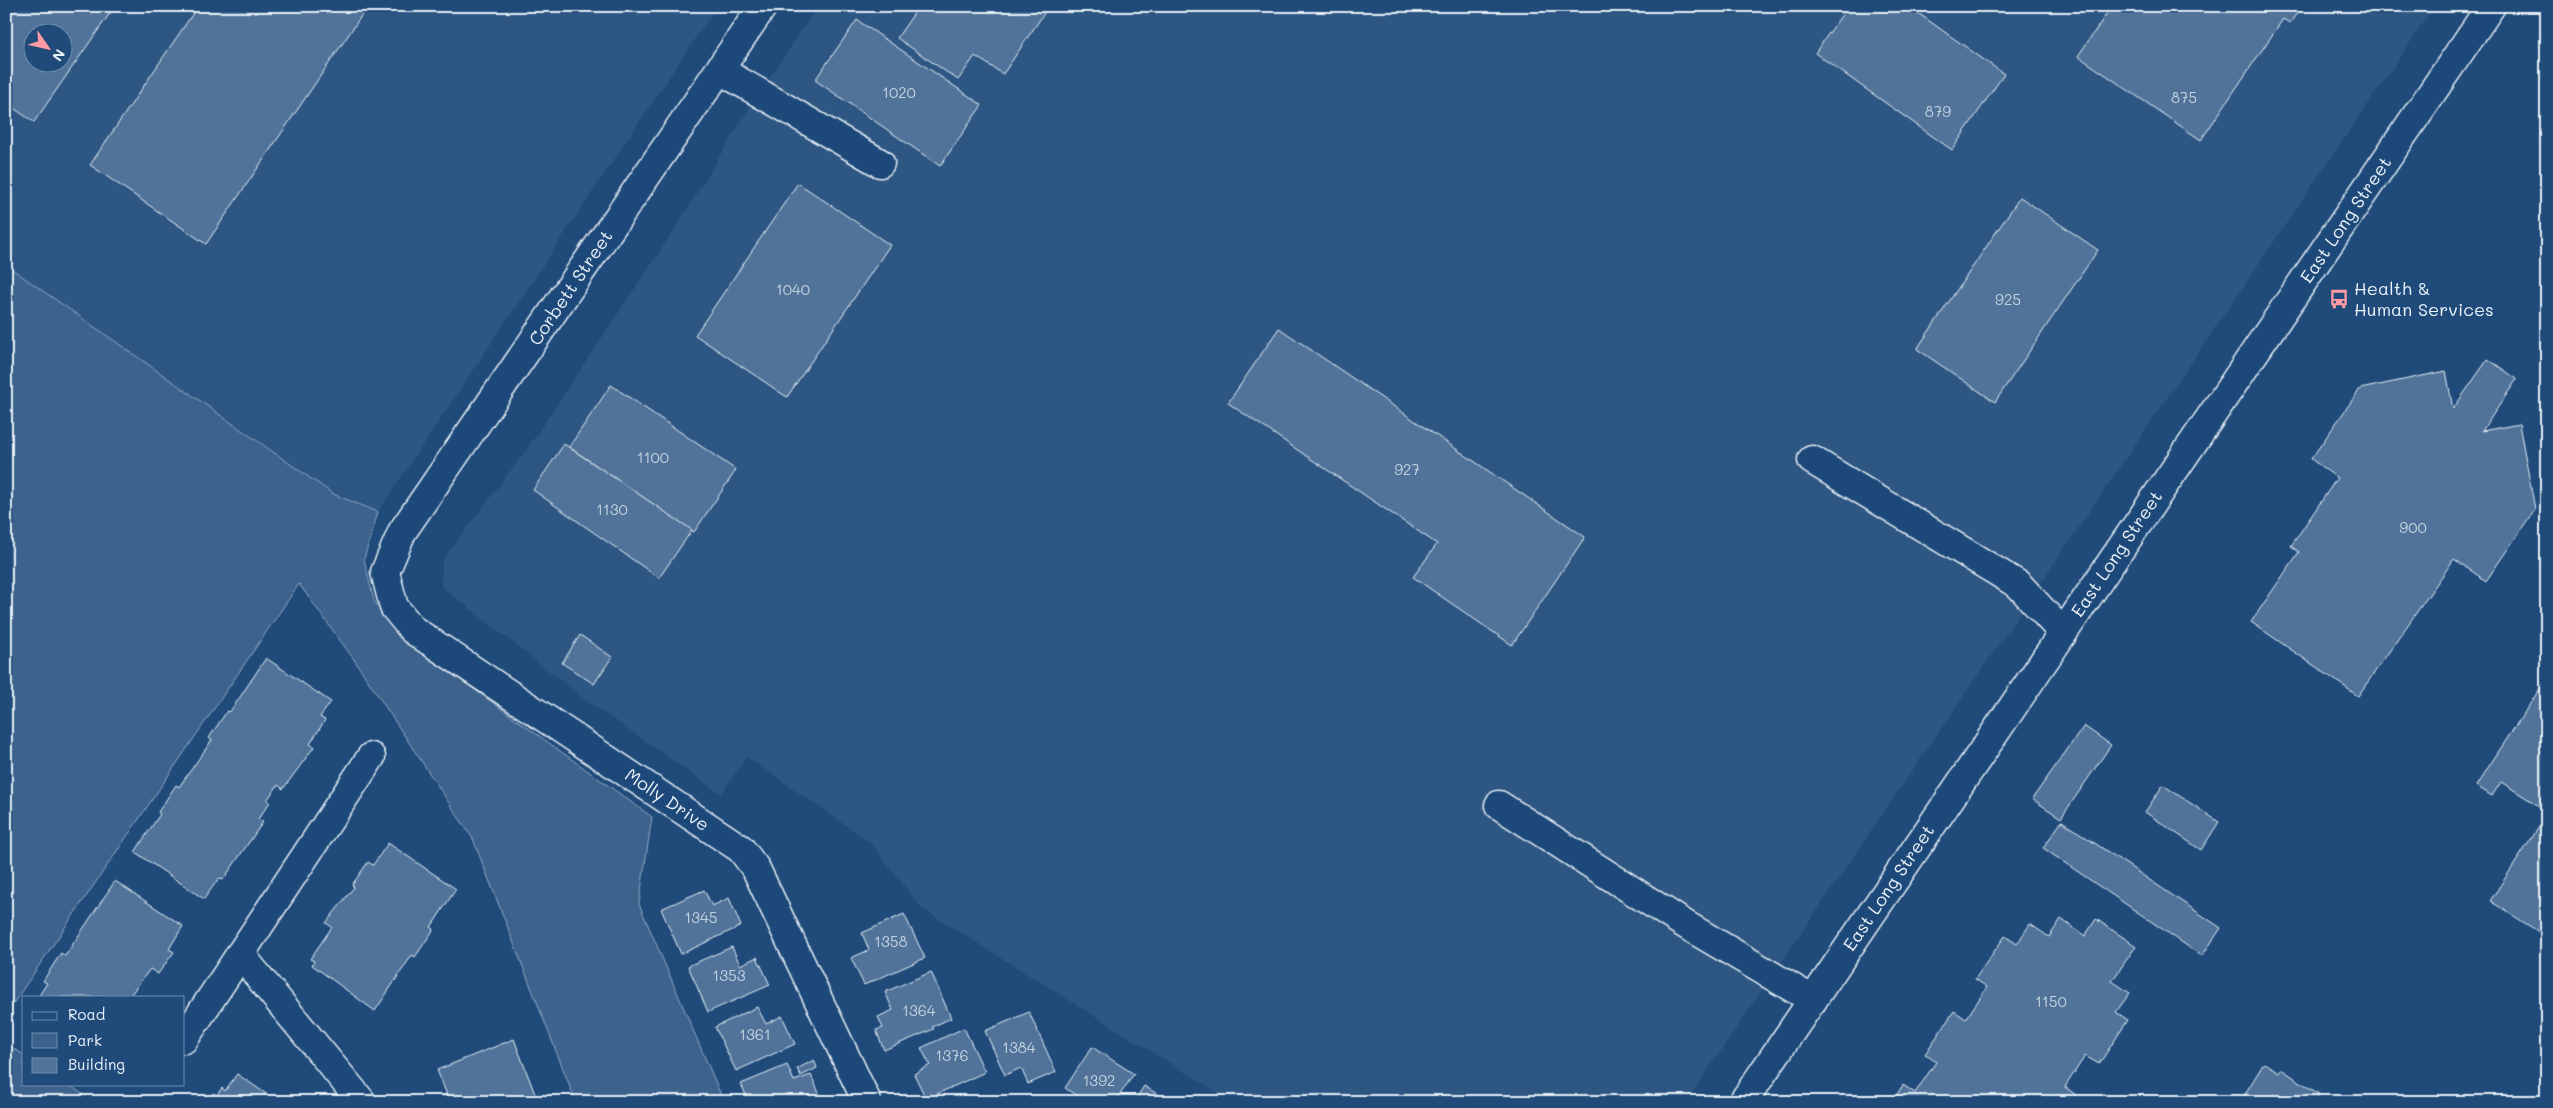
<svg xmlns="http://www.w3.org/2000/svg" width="2553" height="1108" viewBox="0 0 2553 1108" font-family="Mali,sans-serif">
	<rect width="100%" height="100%" fill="#1f4a7a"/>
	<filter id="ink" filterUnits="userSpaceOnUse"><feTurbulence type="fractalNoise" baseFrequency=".02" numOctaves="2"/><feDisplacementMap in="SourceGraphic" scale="10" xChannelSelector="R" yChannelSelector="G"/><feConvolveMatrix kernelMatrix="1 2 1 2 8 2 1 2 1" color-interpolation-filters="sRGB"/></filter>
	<g filter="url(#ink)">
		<g fill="#2e5683" fill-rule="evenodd">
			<path d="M6,6H717L378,512L333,494L6,265ZM32,32H62V62H32Z"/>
			<path d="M818,6H2435L1686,1102H1233L921,908L870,842L747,757L721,794L587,701L441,586L442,561L527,449L676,227L752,104Z"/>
		</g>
		<g fill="#3c628c" stroke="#92aac2">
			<path d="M6,265L333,494L378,512L364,559L374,601L396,633L652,817L639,904L724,1102H576L473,839L353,658L299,584L6,1014Z"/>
			<path d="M6,1044L24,1055V1084H68L94,1102H6Z"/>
		</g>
		<g fill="#517399" stroke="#e8f1f8" fill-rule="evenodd">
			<path d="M6,6H115L34,122L6,103ZM32,32H62V62H32Z"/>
			<path d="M198,6H368L206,244L90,165Z"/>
			<path d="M919,6H1049L1003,74L975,56L958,80L897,38Z"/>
			<path d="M1848,6H1908L2004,74L1952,150L1815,53Z"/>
			<path d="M2112,6H2302L2290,23L2283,19L2201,140L2078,56Z"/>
			<path d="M857,20L982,105L940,166L815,80Z"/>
			<path d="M798,183L890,245L787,397L695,335Z"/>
			<path d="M2020,197L2098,250L1995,402L1917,349Z"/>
			<path d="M1279,328L1585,537L1512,645L1413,577L1437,544L1228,403Z"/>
			<path d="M2488,359L2517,379L2482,431L2519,424L2535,509L2486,581L2454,559L2358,696L2251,622L2299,552L2291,546L2337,478L2311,459L2360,389L2446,371L2453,409Z"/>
			<path d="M611,385L736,470L694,532L569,447Z"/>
			<path d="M564,444L692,530L659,578L533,490Z"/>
			<path d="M580,635L612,657L594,684L562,663Z"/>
			<path d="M266,658L331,702L320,717L325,720L310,744L314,747L283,789L278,785L267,800L270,802L258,819L263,822L223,880L219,878L204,899L135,852L160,814L158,812L176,785L179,787L212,740L209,738L227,711L230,712Z"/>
			<path d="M2547,678V811L2501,782L2492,796L2476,786Z"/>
			<path d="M2084,726L2111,745L2061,818L2032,799Z"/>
			<path d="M2163,785L2219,822L2201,850L2145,812Z"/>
			<path d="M2547,815V937L2490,901Z"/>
			<path d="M2062,821L2221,928L2202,956L2043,848Z"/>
			<path d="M388,843L456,889L431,927L434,929L415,957L412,955L375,1011L312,965L314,961L310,959L332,927L326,923L354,887L352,885L368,862L373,865Z"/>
			<path d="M115,881L183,926L169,949L174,952L158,974L150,969L129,997H38L47,983L43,981L61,953L65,956Z"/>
			<path d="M704,890L712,906L729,898L741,926L681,954L661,909Z"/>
			<path d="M904,914L925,958L864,985L851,958L869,950L862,933Z"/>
			<path d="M2061,919L2085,936L2096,919L2136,946L2112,981L2130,993L2116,1012L2128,1020L2099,1064L2085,1056L2065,1087L2076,1095L2072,1102H1892L1903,1085L1915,1093L1936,1062L1925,1054L1954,1011L1966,1019L1987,987L1975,979L2005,936L2017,944L2030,924L2049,937Z"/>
			<path d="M732,947L740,965L757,957L770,985L708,1012L688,966Z"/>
			<path d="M931,972L951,1018L932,1027L934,1029L884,1050L876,1030L883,1028L878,1017L893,1010L885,992Z"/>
			<path d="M757,1007L766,1024L782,1016L795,1044L736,1071L715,1027Z"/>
			<path d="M1029,1012L1056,1072L1028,1084L1021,1068L1005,1075L985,1031Z"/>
			<path d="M964,1028L985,1072L926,1099L914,1074L930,1065L921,1048Z"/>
			<path d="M514,1039L538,1102H440L439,1099L447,1095L437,1070Z"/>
			<path d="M1092,1047L1134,1074L1115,1102H1077L1080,1098L1065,1088Z"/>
			<path d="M814,1060L817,1068L801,1076L797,1069Z"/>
			<path d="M2264,1063L2279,1072L2281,1069L2319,1094L2317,1098L2324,1102H2240Z"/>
			<path d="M787,1065L794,1081L811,1075L823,1102H749L741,1084Z"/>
			<path d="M237,1074L278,1102H207L213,1093L217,1095L222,1088L225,1091Z"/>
			<path d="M1144,1086L1159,1095L1169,1102H1134Z"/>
		</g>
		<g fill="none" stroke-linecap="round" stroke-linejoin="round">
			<defs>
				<g id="minor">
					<path d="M763,6L402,532L385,572L394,607L413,630L741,849L756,869L867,1102"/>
					<path d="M720,70L880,163"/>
					<path d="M1812,460L2019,585L2063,633"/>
					<path d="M1499,805L1686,925L1813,1000"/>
					<path d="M240,954L362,1102"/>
					<path d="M184,1039L371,757"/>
					<path d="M1743,1102L2491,6"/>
				</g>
			</defs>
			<use href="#minor" stroke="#e8f1f8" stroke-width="31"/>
			<use href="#minor" stroke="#1f4a7a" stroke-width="28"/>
		</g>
	</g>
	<defs>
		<symbol id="bus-bare" viewBox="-9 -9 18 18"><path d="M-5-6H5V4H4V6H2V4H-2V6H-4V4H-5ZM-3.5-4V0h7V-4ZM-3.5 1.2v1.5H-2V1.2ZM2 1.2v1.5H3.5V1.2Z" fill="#ff9aa2" stroke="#1f4a7a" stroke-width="2.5" paint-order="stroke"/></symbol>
	</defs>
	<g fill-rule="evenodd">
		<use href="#bus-bare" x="2325" y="285" width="28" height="28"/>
	</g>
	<g text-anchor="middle" stroke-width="4" stroke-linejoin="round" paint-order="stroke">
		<g font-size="15" fill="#c2d2e0">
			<text x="899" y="98">1020</text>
			<text x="2184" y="103">875</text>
			<text x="1938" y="117">879</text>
			<text x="793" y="295">1040</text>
			<text x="2008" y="305">925</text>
			<text x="653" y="463">1100</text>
			<text x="1407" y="475">927</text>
			<text x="612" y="515">1130</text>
			<text x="2413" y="533">900</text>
			<text x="701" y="923">1345</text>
			<text x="891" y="947">1358</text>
			<text x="729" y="981">1353</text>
			<text x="2051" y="1007">1150</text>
			<text x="919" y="1016">1364</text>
			<text x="755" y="1040">1361</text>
			<text x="1019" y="1053">1384</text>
			<text x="952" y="1061">1376</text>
			<text x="1099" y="1086">1392</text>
		</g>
		<g font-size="18" fill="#e8f1f8" stroke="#1f4a7a">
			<text transform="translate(2346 220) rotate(-56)" y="6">East Long Street</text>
			<text transform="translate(571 288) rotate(-56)" y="6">Corbett Street</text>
			<text transform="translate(2117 554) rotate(-56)" y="6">East Long Street</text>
			<text transform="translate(667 800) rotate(34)" y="6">Molly Drive</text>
			<text transform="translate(1889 888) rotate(-56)" y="6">East Long Street</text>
		</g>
		<g font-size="18" fill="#e8f1f8" stroke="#1f4a7a" text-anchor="start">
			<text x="2354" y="295">Health &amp;<tspan x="2354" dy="21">Human Services</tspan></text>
		</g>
	</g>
	<rect width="2553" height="1108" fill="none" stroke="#1f4a7a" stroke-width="25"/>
	<rect x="12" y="12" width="2528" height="1083" fill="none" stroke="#e8f1f8" stroke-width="2" filter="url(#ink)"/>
	<rect x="22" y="996" width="162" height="90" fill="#1f4a7a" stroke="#6f8dac"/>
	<rect x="32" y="1012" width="25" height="8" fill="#1f4a7a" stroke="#6f8dac"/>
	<text x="68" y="1020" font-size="15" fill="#e8f1f8">Road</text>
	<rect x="32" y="1033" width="25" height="15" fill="#3c628c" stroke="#6f8dac"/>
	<text x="68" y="1046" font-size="15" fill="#e8f1f8">Park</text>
	<rect x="32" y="1058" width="25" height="15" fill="#517399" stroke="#6f8dac"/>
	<text x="68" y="1070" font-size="15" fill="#e8f1f8">Building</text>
	<g transform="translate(48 48) rotate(124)"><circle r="24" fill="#1f4a7a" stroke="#6f8dac"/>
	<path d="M0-4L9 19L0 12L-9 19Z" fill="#ff9aa2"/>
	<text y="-8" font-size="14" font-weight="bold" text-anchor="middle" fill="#e8f1f8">N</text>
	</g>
</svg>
